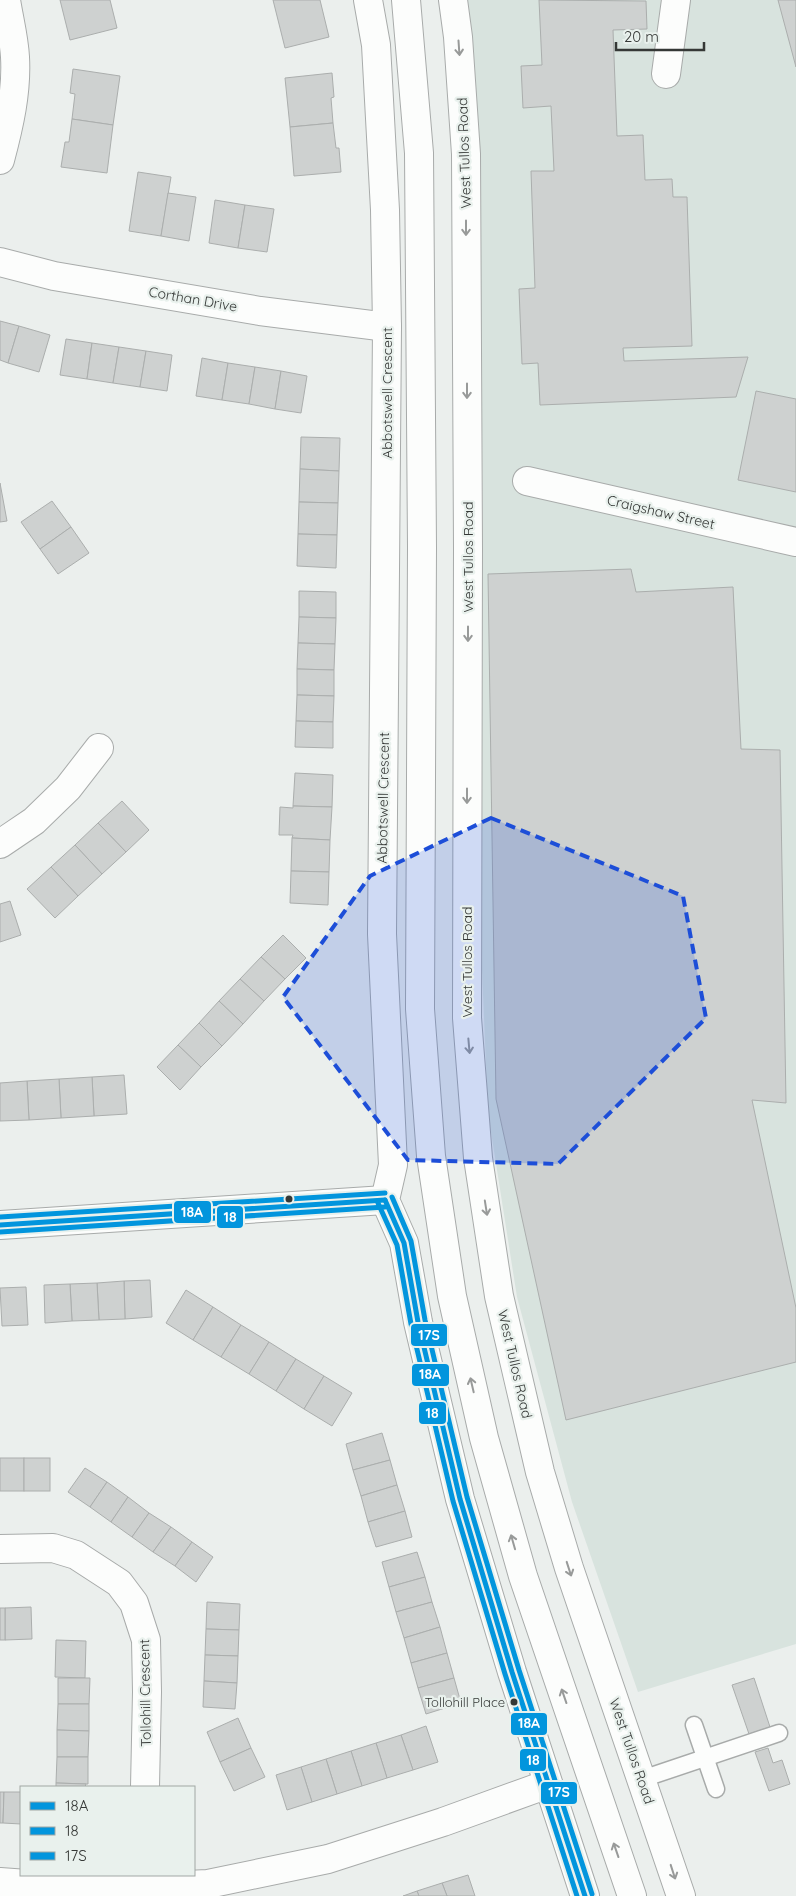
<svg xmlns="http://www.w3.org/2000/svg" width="796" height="1896" viewBox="0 0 796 1896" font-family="Quicksand,sans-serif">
	<rect width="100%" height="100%" fill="#ebefed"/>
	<path fill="#d8e3de" d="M459,0H796V1644L638,1692L572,1502L517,1297L488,1113L476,828L483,517L479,162Z"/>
	<g fill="#ced1d0" stroke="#abaead">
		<path d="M60,0H110L117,28L70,40Z"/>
		<path d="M273,0H320L329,37L285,48Z"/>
		<path d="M539,0L646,1L647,29L613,30L617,136L643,135L645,180L672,179L673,197H687L692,346L623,348L624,361L748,357L736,397L540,405L538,363L522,364L519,289L535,288L531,171H554L551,106L523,108L521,66L542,65Z"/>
		<path d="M778,0H796V67Z"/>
		<path d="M73,69L120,76L113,125L72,119L75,94L70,93Z"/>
		<path d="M332,73L334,97L331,98L333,123L290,127L285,78Z"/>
		<path d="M72,119L113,125L107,173L61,167L65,142H69Z"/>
		<path d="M333,123L336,148H339L341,172L294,176L290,127Z"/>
		<path d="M138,172L171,177L161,236L129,231Z"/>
		<path d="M168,193L196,197L189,241L161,236Z"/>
		<path d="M215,200L245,205L238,248L209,243Z"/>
		<path d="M245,205L274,209L267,252L238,248Z"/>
		<path d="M0,321L19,326L8,363L0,360Z"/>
		<path d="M19,326L50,335L39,372L8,363Z"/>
		<path d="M66,339L92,343L87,379L60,375Z"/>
		<path d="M92,343L119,347L113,383L87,379Z"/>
		<path d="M119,347L146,351L140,387L113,383Z"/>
		<path d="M146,351L172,355L167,391L140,387Z"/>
		<path d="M202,358L228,363L222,400L196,396Z"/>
		<path d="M228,363L255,367L249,404L222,400Z"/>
		<path d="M255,367L281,371L275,409L249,404Z"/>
		<path d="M281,371L307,376L301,413L275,409Z"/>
		<path d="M756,391L796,399V492L738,480Z"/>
		<path d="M301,437L340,438L339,471L300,469Z"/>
		<path d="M300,469L339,471L338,503L299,502Z"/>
		<path d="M0,483L7,521L0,522Z"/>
		<path d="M52,501L71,527L40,549L21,522Z"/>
		<path d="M299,502L338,503L337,535L298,534Z"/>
		<path d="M71,527L89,553L58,574L40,549Z"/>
		<path d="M298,534L337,535L336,568L297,566Z"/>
		<path d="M631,569L636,592L733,587L741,749L780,750L786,1103L752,1100L796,1308V1362L566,1420L496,1099L488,574Z"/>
		<path d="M299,591L336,592V618L299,617Z"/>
		<path d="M299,617L336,618L335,644L298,643Z"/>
		<path d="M298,643L335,644L334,670L297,669Z"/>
		<path d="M297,669L334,670V696L297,695Z"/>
		<path d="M297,695L334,696L333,722L296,721Z"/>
		<path d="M296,721L333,722V748L295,747Z"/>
		<path d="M295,773L333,775L332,807L293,806Z"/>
		<path d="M122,801L149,830L126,852L98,823Z"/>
		<path d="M293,806L332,807L330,840L292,838L293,835H279L280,807L293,808Z"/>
		<path d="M98,823L126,852L102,874L75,845Z"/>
		<path d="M292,838L330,840L329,872L291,871Z"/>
		<path d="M75,845L102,874L78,896L51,867Z"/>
		<path d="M51,867L78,896L55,918L27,889Z"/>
		<path d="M291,871L329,872L328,905L290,903Z"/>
		<path d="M10,901L21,935L0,942V904Z"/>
		<path d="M283,935L306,958L285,979L261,957Z"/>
		<path d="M261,957L285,979L264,1001L240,979Z"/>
		<path d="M240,979L264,1001L243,1024L219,1001Z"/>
		<path d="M219,1001L243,1024L222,1046L199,1023Z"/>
		<path d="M199,1023L222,1046L201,1067L178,1045Z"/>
		<path d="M178,1045L201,1067L180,1090L157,1067Z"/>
		<path d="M124,1075L127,1114L94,1116L92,1077Z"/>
		<path d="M92,1077L94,1116L61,1118L59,1079Z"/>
		<path d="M59,1079L61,1118L29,1120L27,1081Z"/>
		<path d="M27,1081L29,1120L0,1121V1083Z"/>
		<path d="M150,1280L152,1317L125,1319L124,1281Z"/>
		<path d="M124,1281L125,1319L99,1320L97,1283Z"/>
		<path d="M97,1283L99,1320L72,1321L70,1284Z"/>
		<path d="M70,1284L72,1321L45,1323L44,1285Z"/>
		<path d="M26,1287L28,1325L2,1326L0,1288Z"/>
		<path d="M186,1290L213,1307L193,1340L166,1323Z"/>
		<path d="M213,1307L241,1325L221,1357L193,1340Z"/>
		<path d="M241,1325L269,1342L249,1374L221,1357Z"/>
		<path d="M269,1342L296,1359L276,1391L249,1374Z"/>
		<path d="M296,1359L324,1376L304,1409L276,1391Z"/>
		<path d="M324,1376L352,1393L332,1426L304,1409Z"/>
		<path d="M382,1433L390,1460L353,1470L346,1444Z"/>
		<rect x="0" y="1458" width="24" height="33"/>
		<rect x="24" y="1458" width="26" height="33"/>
		<path d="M390,1460L397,1485L361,1496L353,1470Z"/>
		<path d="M85,1468L107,1482L90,1507L68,1492Z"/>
		<path d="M107,1482L128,1497L111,1522L90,1507Z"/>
		<path d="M397,1485L405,1511L368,1522L361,1496Z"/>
		<path d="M128,1497L149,1513L132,1537L111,1522Z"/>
		<path d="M405,1511L412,1537L376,1547L368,1522Z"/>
		<path d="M149,1513L171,1527L153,1552L132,1537Z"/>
		<path d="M171,1527L192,1542L175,1566L153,1552Z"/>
		<path d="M192,1542L213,1557L196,1582L175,1566Z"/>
		<path d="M417,1552L425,1577L389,1587L382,1562Z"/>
		<path d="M425,1577L432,1602L396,1612L389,1587Z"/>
		<path d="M207,1602L240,1604L239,1630L206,1629Z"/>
		<path d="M432,1602L440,1627L404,1638L396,1612Z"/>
		<path d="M31,1607L32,1639L5,1640V1608Z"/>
		<rect x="0" y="1608" width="5" height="32"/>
		<path d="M440,1627L447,1653L411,1663L404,1638Z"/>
		<path d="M206,1629L239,1630L238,1656L205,1655Z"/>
		<path d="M56,1640L86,1641L85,1678L55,1677Z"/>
		<path d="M447,1653L454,1678L418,1688L411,1663Z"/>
		<path d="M205,1655L238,1656L237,1683L204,1681Z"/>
		<path d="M58,1678H90L89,1704H58Z"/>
		<path d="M454,1678L461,1703L426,1714L418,1688Z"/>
		<path d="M754,1678L770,1727L749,1734L732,1685Z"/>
		<path d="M204,1681L237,1683L235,1709L203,1707Z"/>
		<path d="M58,1704H89V1731L57,1730Z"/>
		<path d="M238,1718L251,1748L220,1762L207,1732Z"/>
		<path d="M426,1726L438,1762L413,1770L401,1735Z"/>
		<path d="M57,1730L89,1731L88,1757H57Z"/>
		<path d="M401,1735L413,1770L387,1778L376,1743Z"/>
		<path d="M376,1743L387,1778L362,1786L351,1751Z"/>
		<path d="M251,1748L265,1777L234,1791L220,1762Z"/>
		<path d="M768,1748L773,1763L782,1760L790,1784L769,1791L755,1752Z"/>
		<path d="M351,1751L362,1786L337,1794L326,1759Z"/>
		<path d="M57,1757H88V1784L56,1783Z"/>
		<path d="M326,1759L337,1794L312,1802L301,1767Z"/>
		<path d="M301,1767L312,1802L287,1810L276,1775Z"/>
		<path d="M56,1783L86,1784L85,1787H56Z"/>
		<path d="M0,1792H4L3,1823H0Z"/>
		<path d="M4,1792H21V1824L3,1823Z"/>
		<path d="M468,1875L475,1896H447L442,1883Z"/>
		<path d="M442,1883L447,1896H419L417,1891Z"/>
		<path d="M417,1891L419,1896H403Z"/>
	</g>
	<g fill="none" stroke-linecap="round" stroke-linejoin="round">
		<defs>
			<g id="service">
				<path d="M694,1725L716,1789"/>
				<path d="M642,1779L779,1733"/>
			</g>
			<g id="minor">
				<path d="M666,74L676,0"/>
				<path d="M0,160C9,126 17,92 15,57C14,38 9,19 6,0"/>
				<path d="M0,262L54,276L260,311L387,327"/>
				<path d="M527,481L796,542"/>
				<path d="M0,844L34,821L68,788L99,748"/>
				<path d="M0,1549L53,1548L76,1555L119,1583L134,1603L146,1640L147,1692L145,1787"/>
				<path d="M0,1882L95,1889L208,1884L328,1859L443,1822L548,1784"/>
			</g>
			<g id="tertiary">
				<path d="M368,0L376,45L385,210L387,327L382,934L393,1165L385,1200L404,1243L418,1322L460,1499L512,1672L585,1896"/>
				<path d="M0,1225L385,1200"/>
			</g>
			<g id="secondary">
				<path d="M406,0L419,153L422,547L420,1009L431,1156L452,1296L484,1438L523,1576L632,1896"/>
				<path d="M453,0L458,37L466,154L468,548L467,1018L478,1158L499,1296L540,1472L569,1568L681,1896"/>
			</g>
		</defs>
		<use href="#service" stroke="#a8abaa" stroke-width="19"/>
		<use href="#minor" stroke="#a8abaa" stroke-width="30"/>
		<use href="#tertiary" stroke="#a8abaa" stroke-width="30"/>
		<use href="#secondary" stroke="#a8abaa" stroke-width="30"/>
		<use href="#service" stroke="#fcfdfc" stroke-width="16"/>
		<use href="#minor" stroke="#fcfdfc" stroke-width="28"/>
		<use href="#tertiary" stroke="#fcfdfc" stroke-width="28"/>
		<use href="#secondary" stroke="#fcfdfc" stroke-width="28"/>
		<defs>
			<g id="bus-1">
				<path d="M385,1200L404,1243L418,1322L460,1499L512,1672L585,1896"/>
				<path d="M0,1225L385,1200"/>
			</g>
			<g id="bus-2">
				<path d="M378,1203L397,1245L411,1324L453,1501L505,1674L577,1896"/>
				<path d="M0,1232L385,1207"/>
			</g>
			<g id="bus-3">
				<path d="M392,1197L411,1241L425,1320L467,1497L519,1670L592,1894"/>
				<path d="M0,1217L385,1193"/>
			</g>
		</defs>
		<use href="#bus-1" stroke="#e9f1ed" stroke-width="9"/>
		<use href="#bus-2" stroke="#e9f1ed" stroke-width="9"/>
		<use href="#bus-3" stroke="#e9f1ed" stroke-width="9"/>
		<use href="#bus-1" stroke="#0295dd" stroke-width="5"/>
		<use href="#bus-2" stroke="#0295dd" stroke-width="5"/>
		<use href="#bus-3" stroke="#0295dd" stroke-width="5"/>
	</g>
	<defs><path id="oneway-shaft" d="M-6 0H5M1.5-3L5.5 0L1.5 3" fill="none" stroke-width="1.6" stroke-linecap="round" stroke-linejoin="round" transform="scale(1.25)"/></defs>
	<g stroke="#989a99">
		<use href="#oneway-shaft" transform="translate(459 48) rotate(86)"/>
		<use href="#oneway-shaft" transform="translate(466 228) rotate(90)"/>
		<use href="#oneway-shaft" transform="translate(467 391) rotate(90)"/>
		<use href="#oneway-shaft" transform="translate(468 634) rotate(90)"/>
		<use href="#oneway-shaft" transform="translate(467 796) rotate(90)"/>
		<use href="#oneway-shaft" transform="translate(469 1046) rotate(85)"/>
		<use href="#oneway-shaft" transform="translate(486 1208) rotate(81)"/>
		<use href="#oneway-shaft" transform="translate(472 1385) rotate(-103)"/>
		<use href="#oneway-shaft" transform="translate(513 1542) rotate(-106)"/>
		<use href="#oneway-shaft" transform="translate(569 1569) rotate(72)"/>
		<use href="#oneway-shaft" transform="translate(564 1696) rotate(-109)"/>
		<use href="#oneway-shaft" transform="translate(616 1850) rotate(-109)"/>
		<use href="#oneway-shaft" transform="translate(673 1872) rotate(72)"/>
	</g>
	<path fill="#1d4ed8" fill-opacity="0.2" stroke="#1d4ed8" stroke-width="4" stroke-dasharray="10 6" stroke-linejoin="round" d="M491,818L683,896L706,1018L558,1164L408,1160L283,997L370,876Z"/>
	<g fill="#353836" stroke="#e9f1ed" stroke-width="2">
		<circle cx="289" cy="1199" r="4.5"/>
		<circle cx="514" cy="1702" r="4.5"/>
	</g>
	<g text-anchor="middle" stroke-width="4.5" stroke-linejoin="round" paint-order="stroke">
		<g font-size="13" fill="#353836" stroke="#e9f1ed" text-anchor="end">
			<text x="505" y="1707">Tollohill Place</text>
		</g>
		<g font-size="14" fill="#353836" stroke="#e9f1ed">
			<text transform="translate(464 153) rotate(-92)" y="5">West Tullos Road</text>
			<text transform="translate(193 299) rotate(10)" y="5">Corthan Drive</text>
			<text transform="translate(387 393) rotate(-90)" y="5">Abbotswell Crescent</text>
			<text transform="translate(661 512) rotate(13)" y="5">Craigshaw Street</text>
			<text transform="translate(468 557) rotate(-90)" y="5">West Tullos Road</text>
			<text transform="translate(383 798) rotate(-89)" y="5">Abbotswell Crescent</text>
			<text transform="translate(467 962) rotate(-90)" y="5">West Tullos Road</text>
			<text transform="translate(515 1364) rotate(77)" y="5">West Tullos Road</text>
			<text transform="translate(145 1693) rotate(-91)" y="5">Tollohill Crescent</text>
			<text transform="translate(632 1751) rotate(71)" y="5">West Tullos Road</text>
		</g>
	</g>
	<g stroke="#e9f1ed" stroke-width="2">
		<rect x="173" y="1200" width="39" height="24" rx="5" fill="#0295dd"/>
		<rect x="216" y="1205" width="28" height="24" rx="5" fill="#0295dd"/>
		<rect x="410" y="1323" width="38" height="24" rx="5" fill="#0295dd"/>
		<rect x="411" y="1363" width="39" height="24" rx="5" fill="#0295dd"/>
		<rect x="418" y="1401" width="29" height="24" rx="5" fill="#0295dd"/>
		<rect x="510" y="1712" width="38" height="24" rx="5" fill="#0295dd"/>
		<rect x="519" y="1748" width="28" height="24" rx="5" fill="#0295dd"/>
		<rect x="540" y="1781" width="38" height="24" rx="5" fill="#0295dd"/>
	</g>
	<g font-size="14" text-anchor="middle" font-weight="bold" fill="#fff">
		<text x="192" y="1217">18A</text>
		<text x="230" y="1222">18</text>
		<text x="429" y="1340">17S</text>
		<text x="430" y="1379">18A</text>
		<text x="432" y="1418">18</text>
		<text x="529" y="1728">18A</text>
		<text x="533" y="1765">18</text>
		<text x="559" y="1797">17S</text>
	</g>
	<rect x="20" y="1786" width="175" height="90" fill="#e9f1ed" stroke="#a1a7a4"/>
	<rect x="30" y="1802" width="25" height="8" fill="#0295dd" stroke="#a1a7a4"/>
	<text x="65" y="1811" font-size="15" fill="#353836">18A</text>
	<rect x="30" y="1827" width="25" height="8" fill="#0295dd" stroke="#a1a7a4"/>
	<text x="65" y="1836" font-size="15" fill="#353836">18</text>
	<rect x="30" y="1852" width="25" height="8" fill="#0295dd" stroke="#a1a7a4"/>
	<text x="65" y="1861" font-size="15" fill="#353836">17S</text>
	<path d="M616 42v8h88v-8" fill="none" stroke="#353836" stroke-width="2.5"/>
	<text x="624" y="42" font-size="15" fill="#353836" stroke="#e9f1ed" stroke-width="4" paint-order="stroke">20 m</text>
</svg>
